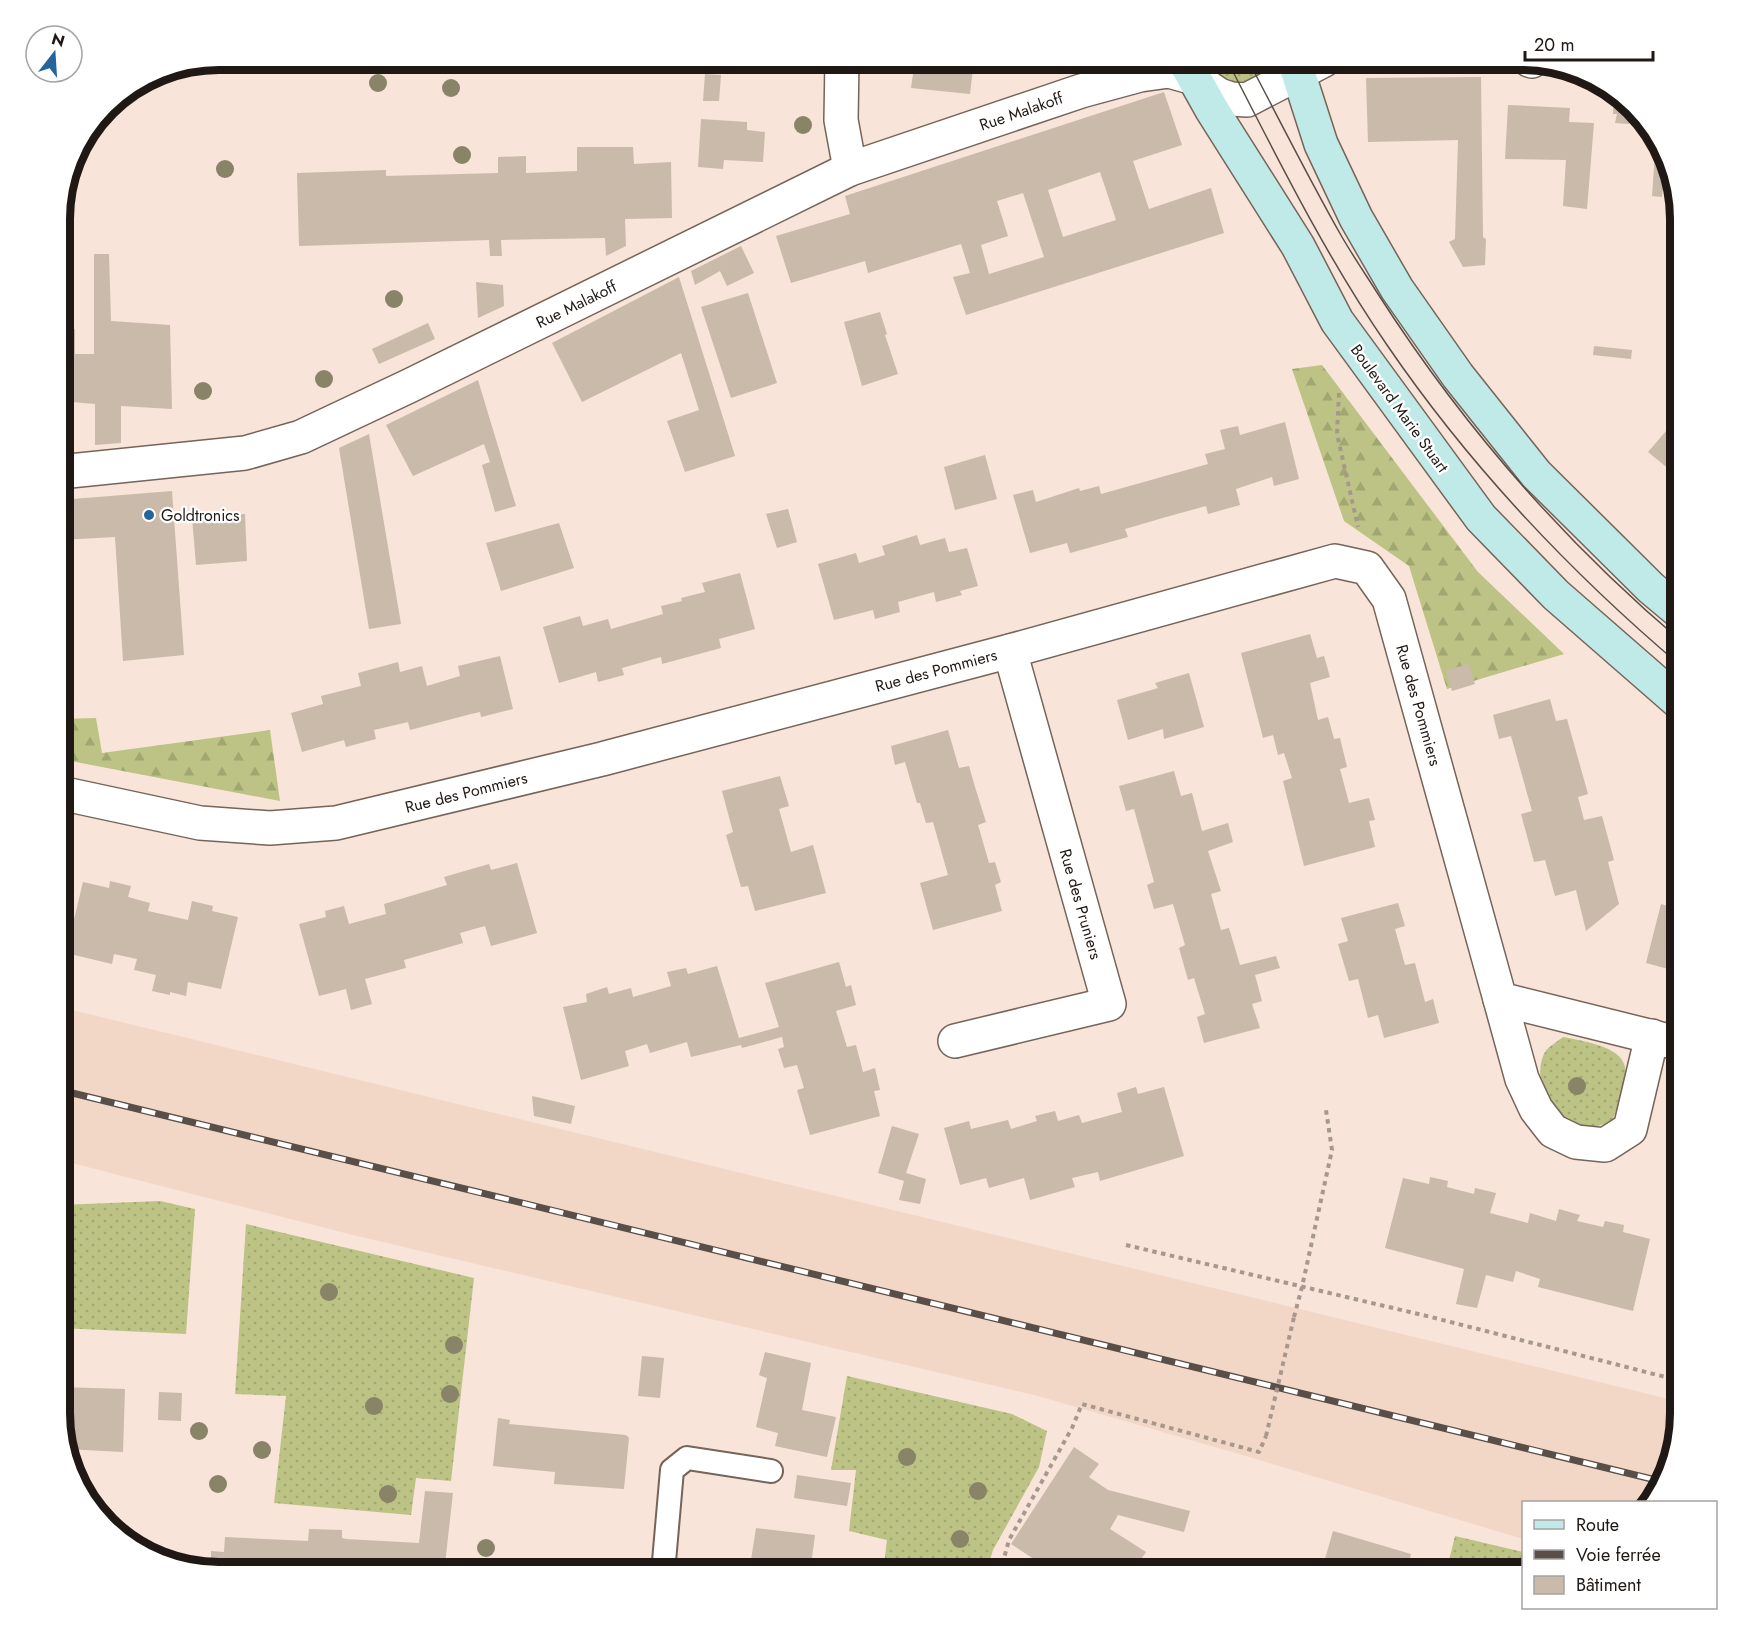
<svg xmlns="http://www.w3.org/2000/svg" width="1741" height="1633" viewBox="0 0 1741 1633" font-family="Jost,sans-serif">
	<defs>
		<pattern id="grass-dots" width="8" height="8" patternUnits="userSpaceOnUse" patternTransform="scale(1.5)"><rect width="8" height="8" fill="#bcc384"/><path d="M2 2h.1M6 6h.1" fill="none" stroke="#a1a771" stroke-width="1.8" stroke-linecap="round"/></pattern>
		<pattern id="forest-firs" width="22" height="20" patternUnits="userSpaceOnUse" patternTransform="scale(1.5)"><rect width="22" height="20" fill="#bcc384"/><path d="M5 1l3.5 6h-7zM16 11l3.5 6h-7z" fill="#a1a771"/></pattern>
	</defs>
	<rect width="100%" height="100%" fill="#f8e4d8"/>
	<path fill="#f2d7c6" d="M60,1007L1681,1402V1413L1669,1475L1650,1502H1524L1523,1539L1246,1456L1038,1396L353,1235L60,1160Z"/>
	<g fill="url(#grass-dots)">
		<path d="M1200,60H1270C1261,78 1246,82 1227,86L1216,79Z"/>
		<path d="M1563,1037C1627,1049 1640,1058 1612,1121C1602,1125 1591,1129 1580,1127C1550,1123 1531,1077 1545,1052C1549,1046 1557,1042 1563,1037Z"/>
		<path d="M160,1201L195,1209L186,1334L60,1328V1205Z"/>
		<path d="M246,1224L474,1278L451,1481L416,1478L411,1515L274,1503L286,1396L235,1394Z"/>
		<path d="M847,1376L1012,1414L1047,1431L1039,1467L993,1550L986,1573H883L887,1540L849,1531L856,1470H831Z"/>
		<path d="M1455,1536L1523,1552V1573H1446Z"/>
	</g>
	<g fill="url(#forest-firs)">
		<path d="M1322,365L1478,572L1564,654L1447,689L1409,566L1344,521L1292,369Z"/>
		<path d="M96,718L102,753L270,730L280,801L60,759V719Z"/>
	</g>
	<g fill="#c9baaa" fill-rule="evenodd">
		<path d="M915,60H974L970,94L911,88Z"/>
		<path d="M1017,60H1045V65Z"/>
		<path d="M705,74L721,75L719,101H703Z"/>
		<path d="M1481,77L1483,237L1486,239L1485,265L1463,267L1449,242L1455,239L1458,140L1368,142L1366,78Z"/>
		<path d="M1164,92L1182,145L1133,161L1149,209L1211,188L1224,233L966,315L953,277L970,273L961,244L868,273L865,261L791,283L776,236L850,214L845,196ZM1100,172L1116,220L1063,237L1048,190ZM1023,193L1044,257L989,274L981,245L1008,236L997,201Z"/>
		<path d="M1614,93L1634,107L1641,116H1631L1629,124L1615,123L1617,114H1613Z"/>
		<path d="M1508,105L1570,108L1569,122L1594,123L1587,209L1563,206L1566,160L1505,159Z"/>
		<path d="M701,119L747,122V130L765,132L763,162L724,160L723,169L698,167Z"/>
		<path d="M1656,139L1669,158L1670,165L1668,189H1663L1662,197L1652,196Z"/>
		<path d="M577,147H633L634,164L671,162L672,218L625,219L626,246L606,256L605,238L501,240L502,256H490L489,240L299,246L297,173L386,170V176L498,173V157L526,156V173L577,171Z"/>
		<path d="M741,246L754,273L727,286L720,271L695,285L691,271Z"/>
		<path d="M94,254H109L111,321L170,325L172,409L121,406V443L95,445V404L60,401V330L75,329V354H94Z"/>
		<path d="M679,277L735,456L685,472L667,421L699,410L681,353L582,402L552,343Z"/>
		<path d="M476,282L503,285L504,306L478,318Z"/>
		<path d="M748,293L777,383L731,398L701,307Z"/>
		<path d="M880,312L887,334L885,335L898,374L862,386L844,322Z"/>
		<path d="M428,323L435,339L379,364L372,349Z"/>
		<path d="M1594,346L1632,350L1631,359L1593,355Z"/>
		<path d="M478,380L516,506L495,512L482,465L490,462L484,444L413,476L386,425Z"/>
		<path d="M1679,416L1681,417V479L1648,452Z"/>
		<path d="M1285,422L1299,479L1274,486L1272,477L1236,489L1240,505L1208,514L1206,506L1166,517L1125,529L1128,537L1070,553L1067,543L1030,553L1013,495L1033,490L1036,502L1079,488L1080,491L1099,486L1101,494L1208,464L1205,454L1225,449L1220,430L1238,426L1240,435Z"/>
		<path d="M369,434L401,624L369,629L339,448Z"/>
		<path d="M985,455L997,499L955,510L944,467Z"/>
		<path d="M172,491L184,655L123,661L115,537L60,540V500Z"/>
		<path d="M788,509L797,542L777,548L766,514Z"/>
		<path d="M245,514L247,561L196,565L192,517Z"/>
		<path d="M559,523L574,568L501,591L486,543Z"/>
		<path d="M917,535L920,545L945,538L949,552L967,548L978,586L960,591L962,595L936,602L934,592L898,602L900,612L875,619L873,610L834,620L818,564L856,553L859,563L885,555L882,546Z"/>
		<path d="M740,573L755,629L719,639L721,648L662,664L661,657L622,668L624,675L598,682L596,672L559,683L543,627L580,616L583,626L608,619L611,629L663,614L661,606L682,601L681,598L705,592L702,583Z"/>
		<path d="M1310,634L1317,658L1324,656L1330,677L1310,683L1318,720L1328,717L1334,739L1340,738L1347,767L1340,769L1349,803L1369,798L1375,820L1369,821L1375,847L1304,866L1283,781L1292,778L1284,753L1278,755L1273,735L1263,738L1241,653Z"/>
		<path d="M500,656L513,709L481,717L480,712L471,714L410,730L408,722L374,730L376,739L346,747L344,740L302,752L291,713L323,704L321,696L361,686L358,673L398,662L400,672L422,666L427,686L460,676L458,666Z"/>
		<path d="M1469,664L1475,684L1452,691L1446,670Z"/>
		<path d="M1189,673L1204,727L1164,739L1163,729L1128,740L1117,700L1158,688L1155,683Z"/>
		<path d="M1550,699L1556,721L1567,719L1588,794L1578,797L1584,820L1602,816L1614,860L1608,862L1619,904L1586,931L1576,890L1555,896L1545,860L1534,862L1521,814L1532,811L1511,736L1499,739L1493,715Z"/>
		<path d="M948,730L959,768L969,766L975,787L986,822L978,825L989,863L995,862L1001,882L995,885L1002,911L933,930L920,883L948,875L933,822L926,823L920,803H917L905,762L895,765L891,746Z"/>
		<path d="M1174,771L1181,796L1192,793L1202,831L1228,823L1233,842L1208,851L1221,891L1211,894L1221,930L1229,928L1240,965L1276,956L1280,968L1255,975L1262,1001L1252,1004L1260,1028L1204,1043L1197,1017L1205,1014L1194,978L1188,980L1179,948L1185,945L1173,904L1154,909L1147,885L1154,882L1134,809L1126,811L1119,786Z"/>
		<path d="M780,776L789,806L779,809L791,852L813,845L826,893L755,911L748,886L741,887L726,835L733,832L722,791Z"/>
		<path d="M517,863L537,933L491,946L485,926L460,933L463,943L404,960L406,968L365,979L372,1004L351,1010L346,989L319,996L299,924L326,917L325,911L344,906L349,924L386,914L384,904L447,885L444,877L489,864L491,870Z"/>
		<path d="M110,881L131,886L128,897L150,903L148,911L188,920L192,901L213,906L212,911L238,917L221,989L188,982L186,996L170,992V995L152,991L156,975L134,970L137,959L114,954L112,964L66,953L83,882L109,888Z"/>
		<path d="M1398,903L1405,926L1395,929L1405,965L1415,963L1425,1002L1433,999L1439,1023L1384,1038L1378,1015L1368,1018L1358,979L1349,981L1338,944L1348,941L1341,918Z"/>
		<path d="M1661,904L1681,910V961L1675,960L1672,970L1646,963Z"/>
		<path d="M839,962L846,987L851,985L856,1005L836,1011L847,1047L856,1045L863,1072L875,1068L880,1090L874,1091L880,1116L810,1135L797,1090L804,1088L797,1065L784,1068L778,1049L784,1047L782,1037L742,1048L741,1045L691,1057L687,1042L650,1053L647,1044L625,1051L629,1066L581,1080L563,1007L587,1002L586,994L607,987L609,994L631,988L633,997L671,986L667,972L686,968L688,974L717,966L739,1038L779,1027L765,983Z"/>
		<path d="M1136,1087L1138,1094L1164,1087L1184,1156L1100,1181L1098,1172L1072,1178L1075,1187L1030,1200L1024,1178L989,1188L986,1178L960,1185L944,1128L969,1121L971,1129L1008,1120L1011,1129L1037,1121L1035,1116L1055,1111L1058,1121L1079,1115L1082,1123L1122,1112L1117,1093Z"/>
		<path d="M532,1096L575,1106L571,1124L534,1116Z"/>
		<path d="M892,1126L919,1134L906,1173L926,1179L920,1204L899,1200L904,1181L878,1173Z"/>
		<path d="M1430,1177L1448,1181L1447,1187L1474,1194L1475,1188L1496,1193L1490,1213L1528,1223L1530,1213L1556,1221L1559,1209L1580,1215L1577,1221L1603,1227L1605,1221L1624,1225L1623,1232L1650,1239L1633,1311L1538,1287L1540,1279L1516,1271L1513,1282L1486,1275L1477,1308L1456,1304L1464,1269L1385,1248L1403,1178L1429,1184Z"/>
		<path d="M765,1352L811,1363L802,1410L836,1417L827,1457L775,1446L778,1433L756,1427L767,1378L759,1375Z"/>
		<path d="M642,1356L664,1358L660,1398L638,1396Z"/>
		<path d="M60,1387L125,1389L123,1452L66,1449L60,1423Z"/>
		<path d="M159,1392L182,1393L181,1421L158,1420Z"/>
		<path d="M498,1418L510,1420L509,1424L626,1435L629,1438L624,1489L554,1484L555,1472L493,1466Z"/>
		<path d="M1074,1447L1099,1464L1089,1477L1108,1490L1190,1511L1184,1532L1118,1515L1110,1529L1146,1552L1132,1573H1055L1011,1544Z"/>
		<path d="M797,1475L851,1483L847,1506L794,1498Z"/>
		<path d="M425,1491L453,1493L444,1573H220L158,1561L152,1557L211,1560V1551L224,1552L225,1537L308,1541L309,1529L342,1530V1538L346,1539L419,1543Z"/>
		<path d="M756,1528L815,1535L810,1573H749Z"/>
		<path d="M1333,1531L1411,1554L1406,1573H1321Z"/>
	</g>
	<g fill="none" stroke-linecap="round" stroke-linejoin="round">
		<defs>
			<path id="lane" d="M663,1573L672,1470L687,1458L771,1471"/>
			<g id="street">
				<path d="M842,60L841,120L850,169"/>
				<path d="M1529,60L1532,61"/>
				<path d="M60,472L245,453L301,437L409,386L850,169L1081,91L1140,75L1169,71L1194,78L1219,95L1231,99L1247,100L1324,60"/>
				<path d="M60,793L200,823L270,828L336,823L602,759L1010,651L1335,561L1367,568L1389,599L1500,999L1681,1044"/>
				<path d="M1500,999L1522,1079L1536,1109L1553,1131L1576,1142L1605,1145L1630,1129L1652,1036"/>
				<path d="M955,1041L1109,1004L1010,651"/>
			</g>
			<g id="secondary">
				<path d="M1184,60L1212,110L1298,246L1337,321L1481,518L1556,595L1681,704"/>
				<path d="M1294,60L1321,144L1356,218L1397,289L1458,376L1536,474L1651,588L1681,613"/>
			</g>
		</defs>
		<use href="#lane" stroke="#756459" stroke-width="26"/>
		<use href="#street" stroke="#756459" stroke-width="36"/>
		<use href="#secondary" stroke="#756459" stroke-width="36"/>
		<g stroke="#a7988f" stroke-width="4" stroke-dasharray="4.5 4.5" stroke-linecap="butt">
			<path d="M1339,393L1337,434L1358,527"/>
			<path d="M1126,1245L1431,1317L1681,1381"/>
			<path d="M1294,1317L1302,1287L1332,1150L1326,1110"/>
			<path d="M1000,1573L1009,1540L1072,1428L1082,1404L1259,1452L1266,1436"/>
		</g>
		<use href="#lane" stroke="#fff" stroke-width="22"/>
		<use href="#street" stroke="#fff" stroke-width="33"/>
		<use href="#secondary" stroke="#c0eae8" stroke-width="33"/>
		<g stroke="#594e48" stroke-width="1.5">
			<path d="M1227,60C1277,157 1325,255 1387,345C1469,465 1570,572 1681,666"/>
			<path d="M1248,60C1279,119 1309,179 1342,237C1353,256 1366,275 1378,294C1462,425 1562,540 1681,641"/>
		</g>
		<defs>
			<path id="rail" d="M60,1090L1664,1482"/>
		</defs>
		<use href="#rail" stroke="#594e48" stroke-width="7"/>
		<use href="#rail" stroke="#fff" stroke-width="4.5" stroke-dasharray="14" stroke-linecap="butt"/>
		<path stroke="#a7988f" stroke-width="4" stroke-dasharray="4.5 4.5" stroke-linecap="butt" d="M1266,1436L1294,1317"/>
	</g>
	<g fill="#898368">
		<circle cx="378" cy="83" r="9"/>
		<circle cx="451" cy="88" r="9"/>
		<circle cx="803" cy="125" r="9"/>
		<circle cx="462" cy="155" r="9"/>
		<circle cx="225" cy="169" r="9"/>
		<circle cx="394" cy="299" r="9"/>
		<circle cx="324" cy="379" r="9"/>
		<circle cx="203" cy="391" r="9"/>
		<circle cx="1577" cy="1086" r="9"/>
		<circle cx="329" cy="1292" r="9"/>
		<circle cx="454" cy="1345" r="9"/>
		<circle cx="450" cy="1394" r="9"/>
		<circle cx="374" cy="1406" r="9"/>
		<circle cx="199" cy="1431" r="9"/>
		<circle cx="262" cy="1450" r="9"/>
		<circle cx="907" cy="1457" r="9"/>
		<circle cx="218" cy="1484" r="9"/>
		<circle cx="978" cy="1491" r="9"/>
		<circle cx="388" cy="1494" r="9"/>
		<circle cx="960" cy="1539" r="9"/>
		<circle cx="486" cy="1548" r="9"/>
	</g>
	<circle fill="#25659b" stroke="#fff" stroke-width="2" cx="149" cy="515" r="6"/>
	<g text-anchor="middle" stroke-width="4.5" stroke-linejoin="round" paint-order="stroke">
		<g font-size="16" fill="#1f1814" stroke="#fff">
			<text transform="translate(1021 111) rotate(-19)" y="6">Rue Malakoff</text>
			<text transform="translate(576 304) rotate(-26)" y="6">Rue Malakoff</text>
			<text transform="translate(1400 408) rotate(54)" y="6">Boulevard Marie Stuart</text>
			<text transform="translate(936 670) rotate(-15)" y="6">Rue des Pommiers</text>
			<text transform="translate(1419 705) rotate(74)" y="6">Rue des Pommiers</text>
			<text transform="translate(466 792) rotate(-14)" y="6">Rue des Pommiers</text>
			<text transform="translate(1081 904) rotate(74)" y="6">Rue des Pruniers</text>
		</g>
		<g font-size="16" fill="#1f1814" stroke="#fff" text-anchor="start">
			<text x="161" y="521">Goldtronics</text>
		</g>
	</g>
	<path d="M0 0H1741V1633H0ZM219 70H1521A149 149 0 0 1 1670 219V1413A149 149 0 0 1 1521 1562H219A149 149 0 0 1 70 1413V219A149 149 0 0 1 219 70Z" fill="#fff" fill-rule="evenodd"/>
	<path fill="none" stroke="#1f1814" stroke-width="8" d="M219 70H1521A149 149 0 0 1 1670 219V1413A149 149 0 0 1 1521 1562H219A149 149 0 0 1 70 1413V219A149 149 0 0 1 219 70Z"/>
	<rect x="1522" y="1501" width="195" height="108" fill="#ffffff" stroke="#a5a3a1" stroke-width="1.5"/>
	<rect x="1534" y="1520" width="30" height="9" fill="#c0eae8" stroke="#a5a3a1" stroke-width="1.5"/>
	<text x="1576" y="1531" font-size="18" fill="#1f1814">Route</text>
	<rect x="1534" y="1550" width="30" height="9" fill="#594e48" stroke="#a5a3a1" stroke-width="1.5"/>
	<text x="1576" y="1561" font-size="18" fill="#1f1814">Voie ferrée</text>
	<rect x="1534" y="1576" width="30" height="18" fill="#c9baaa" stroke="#a5a3a1" stroke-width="1.5"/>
	<text x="1576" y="1591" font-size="18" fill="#1f1814">Bâtiment</text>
	<g transform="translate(54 54) rotate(17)"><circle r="28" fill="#ffffff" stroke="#a5a3a1" stroke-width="1.5"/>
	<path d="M0-4.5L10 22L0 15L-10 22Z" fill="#25659b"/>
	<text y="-9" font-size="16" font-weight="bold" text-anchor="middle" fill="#1f1814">N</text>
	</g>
	<path d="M1525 51v9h128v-9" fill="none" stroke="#1f1814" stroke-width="3"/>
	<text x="1534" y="51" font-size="18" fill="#1f1814" stroke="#ffffff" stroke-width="4.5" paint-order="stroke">20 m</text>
</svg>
